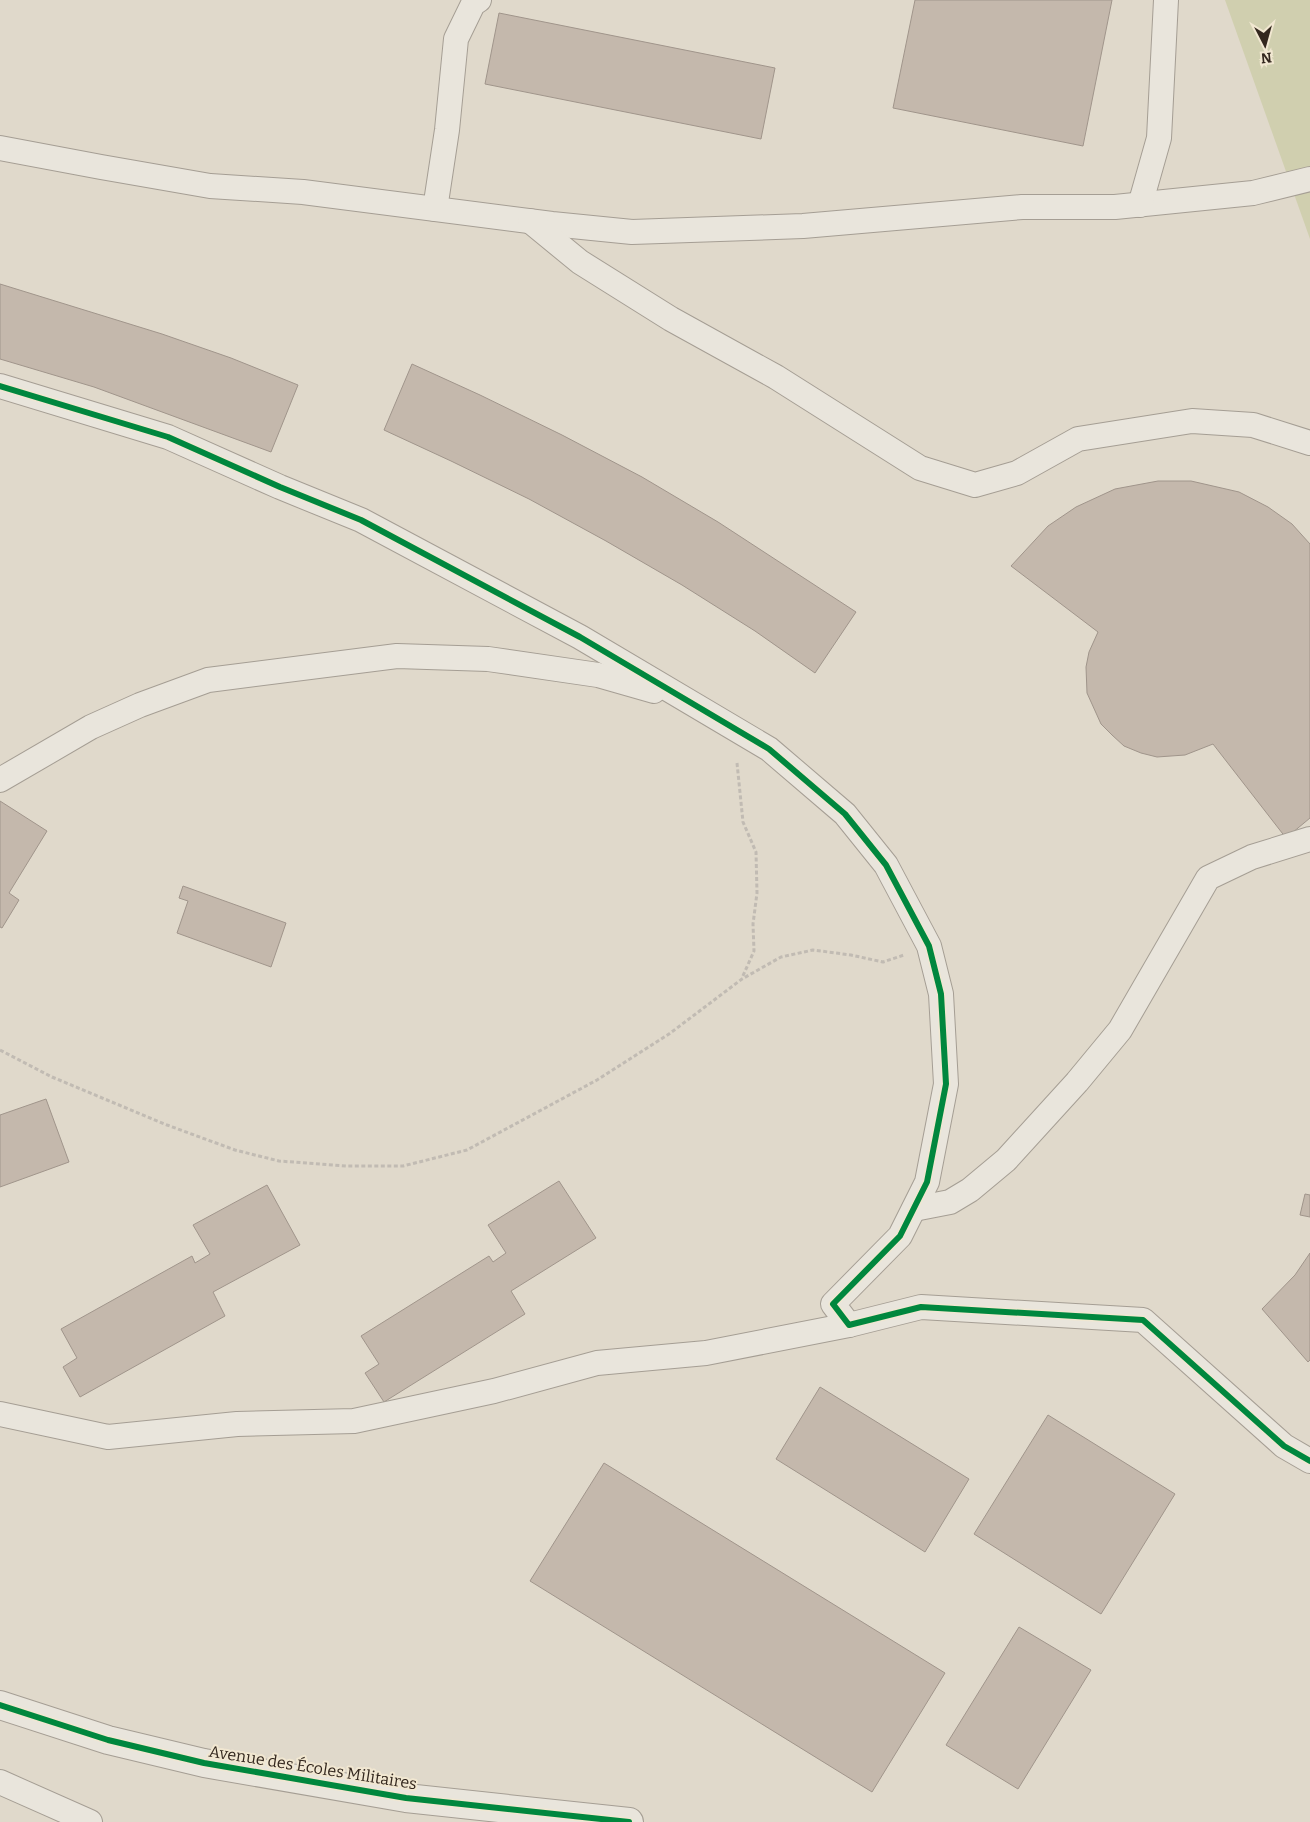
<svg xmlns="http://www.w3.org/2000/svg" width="1310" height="1822" viewBox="0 0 1310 1822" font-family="Bitter,serif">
	<rect width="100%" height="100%" fill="#e0d9cb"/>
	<path fill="#d0cfaf" d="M1225,0H1310V239Z"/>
	<g fill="#c4b8ac" stroke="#a0958b">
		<path d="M915,0H1112L1083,146L893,108Z"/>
		<path d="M499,13L775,68L761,139L485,84Z"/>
		<path d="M0,284L162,334L231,358L298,385L271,452L94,387L0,359Z"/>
		<path d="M412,364L480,395L562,435L642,477L718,522L856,612L815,673L755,631L682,585L606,541L529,499L451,461L384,430Z"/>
		<path d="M1158,481H1191L1239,492L1268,507L1292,524L1310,544V818L1286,838L1213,744L1185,755L1157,757L1141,753L1124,746L1112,735L1101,724L1087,693L1086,667L1089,652L1098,632L1011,566L1048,526L1076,507L1115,489Z"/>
		<path d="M0,801L47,831L9,893L19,900L2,928L0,927Z"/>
		<path d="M183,886L286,923L271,967L177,933L188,901L179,898Z"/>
		<path d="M46,1099L69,1162L0,1187V1115Z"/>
		<path d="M559,1181L596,1238L511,1291L525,1314L384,1402L365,1373L379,1364L361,1336L489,1256L493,1262L506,1253L488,1225Z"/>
		<path d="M267,1185L300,1245L213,1292L225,1316L80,1397L63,1367L77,1358L61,1329L192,1256L195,1263L210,1254L193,1225Z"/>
		<path d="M1305,1194L1310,1195V1217L1300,1215Z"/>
		<path d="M1310,1253V1360L1308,1362L1262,1309L1295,1275Z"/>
		<path d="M820,1387L969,1479L925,1552L776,1459Z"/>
		<path d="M1048,1415L1175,1494L1101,1614L974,1534Z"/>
		<path d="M604,1463L945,1673L872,1792L530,1581Z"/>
		<path d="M1019,1627L1091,1670L1018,1789L946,1745Z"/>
	</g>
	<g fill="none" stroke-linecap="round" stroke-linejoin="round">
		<defs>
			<g id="minor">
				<path d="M0,148L101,167L210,186L303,192L552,224L632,232L803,226L1022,207H1115L1253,193L1310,179"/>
				<path d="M1140,205L1159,138L1166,0"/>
				<path d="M435,209L447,130L456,39L473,4L479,0"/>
				<path d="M530,221L580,262L671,319L776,377L920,468L975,485L1017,473L1078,439L1192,421L1253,425L1310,443"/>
				<path d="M0,386L168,437L280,487L361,520L580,637L769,749L845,814L886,865L929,946L941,994L946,1084L927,1182L900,1236L833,1304L849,1325L921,1307L1143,1320L1284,1446L1310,1461"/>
				<path d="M0,780L91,727L140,705L208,680L397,656L488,659L598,675L654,691"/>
				<path d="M914,1209L950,1202L970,1190L1006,1160L1077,1082L1120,1030L1208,878L1252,857L1310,839"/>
				<path d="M0,1414L108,1437L237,1424L354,1421L494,1391L597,1363L706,1353L849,1325"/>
				<path d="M0,1782L90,1822"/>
			</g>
			<path id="tertiary" d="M0,1705L108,1740L204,1763L406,1798L629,1822"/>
		</defs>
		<use href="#minor" stroke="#a59e94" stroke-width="26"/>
		<use href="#tertiary" stroke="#a59e94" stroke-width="30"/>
		<g stroke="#c1bbb3" stroke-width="3" stroke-dasharray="4 2.5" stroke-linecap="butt">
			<path d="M737,763L743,822L756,852L757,893L753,924L754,951L742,978"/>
			<path d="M0,1050L52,1077L167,1125L235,1150L279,1161L346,1166H403L467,1150L597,1080L669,1034L742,979L781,957L813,950L851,955L883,962L904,955"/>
		</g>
		<use href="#minor" stroke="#e9e5dc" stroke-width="24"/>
		<use href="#tertiary" stroke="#e9e5dc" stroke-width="28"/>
		<defs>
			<g id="cycleway">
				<path d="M0,386L168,437L280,487L361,520L580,637L769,749L845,814L886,865L929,946L941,994L946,1084L927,1182L900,1236L833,1304L849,1325L921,1307L1143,1320L1284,1446L1310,1461"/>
				<path d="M0,1705L108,1740L204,1763L406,1798L629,1822"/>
			</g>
		</defs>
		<use href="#cycleway" stroke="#f1e7d1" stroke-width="9"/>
		<use href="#cycleway" stroke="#00873e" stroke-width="6"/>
	</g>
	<g text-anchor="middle" stroke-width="4" stroke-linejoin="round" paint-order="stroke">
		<g font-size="16" fill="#33271e" stroke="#f1e7d1">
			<text transform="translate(313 1767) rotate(9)" y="6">Avenue des Écoles Militaires</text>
		</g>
	</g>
	<g transform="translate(1265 45) rotate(174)" stroke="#f1e7d1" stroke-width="4" paint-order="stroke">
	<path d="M0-4L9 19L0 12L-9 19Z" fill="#33271e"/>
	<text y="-8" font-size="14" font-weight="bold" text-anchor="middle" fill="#33271e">N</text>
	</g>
</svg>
